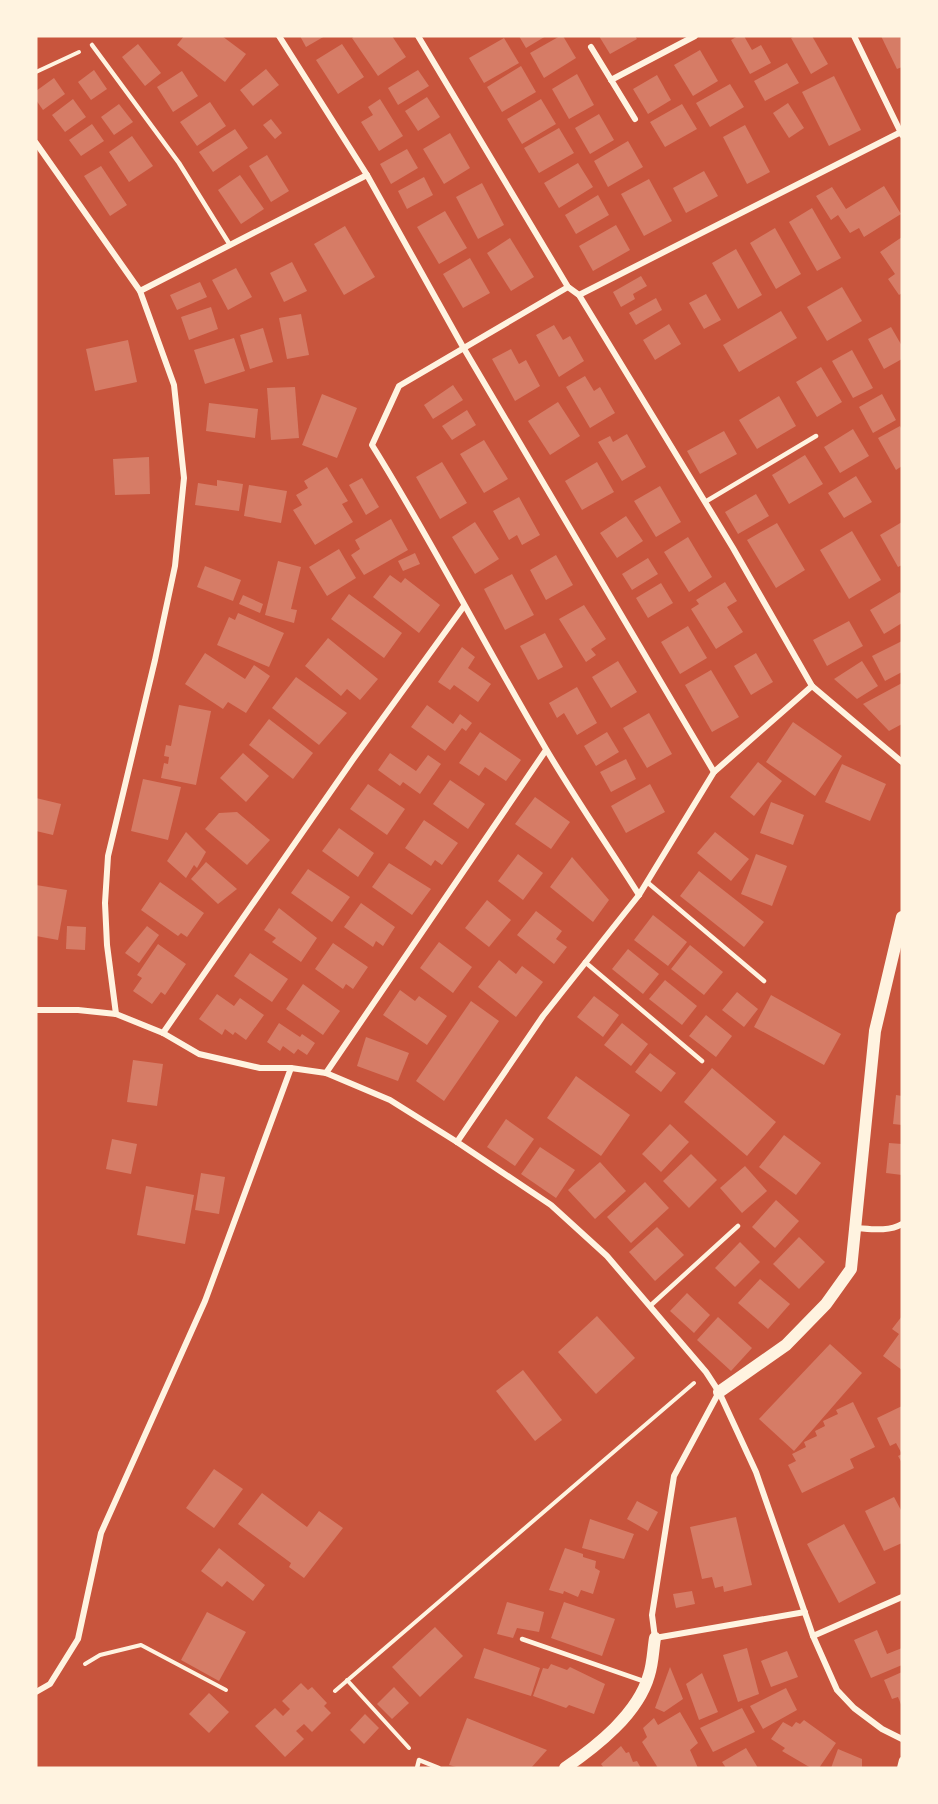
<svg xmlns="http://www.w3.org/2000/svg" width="938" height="1804" viewBox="0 0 938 1804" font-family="Ubuntu,sans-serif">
	<rect width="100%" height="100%" fill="#c8553d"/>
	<g fill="#d67c66">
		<path d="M184,36H222L246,54L225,82L177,45Z"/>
		<path d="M300,36H325L306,47Z"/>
		<path d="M355,36H392L406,57L378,76L352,38Z"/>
		<path d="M519,36H546L526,48Z"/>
		<path d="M560,36H563L576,58L544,78L530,53Z"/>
		<path d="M599,36H635L637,39L610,54Z"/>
		<path d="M738,36H744L752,50L761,45L771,63L750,74L731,40Z"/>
		<path d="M795,36H812L828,64L811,74L791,38Z"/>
		<path d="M881,36H902V67L897,69Z"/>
		<path d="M504,38L519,63L484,83L469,58Z"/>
		<path d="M138,44L161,73L145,86L122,57Z"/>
		<path d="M342,44L364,77L338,94L316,60Z"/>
		<path d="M700,50L718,81L693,96L674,65Z"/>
		<path d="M787,63L799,83L765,101L754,81Z"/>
		<path d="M521,66L536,92L502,112L487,87Z"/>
		<path d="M266,69L279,85L253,106L240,90Z"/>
		<path d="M94,70L107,89L91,100L78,82Z"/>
		<path d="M418,70L429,86L398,105L388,88Z"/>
		<path d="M182,71L198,96L173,112L157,87Z"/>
		<path d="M577,74L594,105L569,119L552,89Z"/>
		<path d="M657,75L671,100L648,114L633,89Z"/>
		<path d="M834,76L861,130L829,146L802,92Z"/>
		<path d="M54,78L65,94L43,110L36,100V91Z"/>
		<path d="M730,84L744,107L710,127L696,103Z"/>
		<path d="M427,97L440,117L418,131L405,111Z"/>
		<path d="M73,99L86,117L65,132L52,115Z"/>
		<path d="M380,99L403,136L379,151L361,122L373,115L368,107Z"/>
		<path d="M541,99L556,124L522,144L507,119Z"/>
		<path d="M210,102L226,126L197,146L180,122Z"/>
		<path d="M788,103L804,128L789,138L773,113Z"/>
		<path d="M119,104L133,122L114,135L101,117Z"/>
		<path d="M682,104L697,129L665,147L650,122Z"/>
		<path d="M599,114L614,140L590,154L575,128Z"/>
		<path d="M271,119L282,133L275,139L263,125Z"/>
		<path d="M92,124L104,141L81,156L69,140Z"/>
		<path d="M745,125L770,172L747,184L723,137Z"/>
		<path d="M559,128L574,153L539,173L524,148Z"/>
		<path d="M235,129L248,148L213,172L199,152Z"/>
		<path d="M450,133L470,168L444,184L423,149Z"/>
		<path d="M132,136L153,166L129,182L109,152Z"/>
		<path d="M628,141L643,167L608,187L594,161Z"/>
		<path d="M407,149L418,168L391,184L380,164Z"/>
		<path d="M267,155L289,191L271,202L249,166Z"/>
		<path d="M578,163L593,187L559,208L544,183Z"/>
		<path d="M101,166L127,205L110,216L84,176Z"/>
		<path d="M704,171L718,196L686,213L673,188Z"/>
		<path d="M240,175L264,209L241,224L218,190Z"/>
		<path d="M424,177L433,195L407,209L398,191Z"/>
		<path d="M649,179L672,221L644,236L621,194Z"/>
		<path d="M482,183L504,225L478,239L456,197Z"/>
		<path d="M884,186L901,214L864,237L859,228L850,233L838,215L831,220L816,196L832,187L846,209Z"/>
		<path d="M598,195L609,215L576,234L565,215Z"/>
		<path d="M812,208L841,258L817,271L789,222Z"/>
		<path d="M445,211L467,248L439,264L417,227Z"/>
		<path d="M616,225L630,250L593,271L579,246Z"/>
		<path d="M345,226L375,277L344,295L314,244Z"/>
		<path d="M775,228L801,274L776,289L750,243Z"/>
		<path d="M902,237V293L899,295L888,279L895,274L880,252Z"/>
		<path d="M510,238L534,277L511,291L487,253Z"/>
		<path d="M736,249L762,295L738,309L712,263Z"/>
		<path d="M470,258L490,293L463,308L443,274Z"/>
		<path d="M292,262L307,291L284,302L270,273Z"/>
		<path d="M236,268L252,297L228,310L212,280Z"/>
		<path d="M641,276L647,286L633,294L635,299L621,307L613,292Z"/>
		<path d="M200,282L207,297L177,310L170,295Z"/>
		<path d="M842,287L862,321L827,341L807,307Z"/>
		<path d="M706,294L721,320L704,329L689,303Z"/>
		<path d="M656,298L662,310L636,325L629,313Z"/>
		<path d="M211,307L218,329L189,340L181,317Z"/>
		<path d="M781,311L797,338L739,372L723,345Z"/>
		<path d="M301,314L309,355L287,359L279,318Z"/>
		<path d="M669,324L681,344L655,360L643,340Z"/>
		<path d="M554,325L563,340L570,336L584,361L559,377L536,335Z"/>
		<path d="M891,327L902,346V359L884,369L868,339Z"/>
		<path d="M263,328L273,362L250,369L240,335Z"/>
		<path d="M234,338L245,371L205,384L194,350Z"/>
		<path d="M128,340L137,382L95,391L86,349Z"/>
		<path d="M511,349L519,364L526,360L540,386L515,401L492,359Z"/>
		<path d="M852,350L873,388L853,398L832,361Z"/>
		<path d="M821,367L842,402L817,417L796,382Z"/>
		<path d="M585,376L594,391L600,387L615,413L590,428L566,387Z"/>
		<path d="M453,385L463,400L433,419L424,405Z"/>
		<path d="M295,387L299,438L271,440L267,388Z"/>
		<path d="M322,394L357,408L337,458L302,445Z"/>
		<path d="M882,394L896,420L873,433L859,407Z"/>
		<path d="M779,396L796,426L757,449L739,420Z"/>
		<path d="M558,402L580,436L550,455L528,421Z"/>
		<path d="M209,403L258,409L255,438L206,431Z"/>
		<path d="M467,410L476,425L452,440L442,426Z"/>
		<path d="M900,426L902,430V466L896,470L878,438Z"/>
		<path d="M853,429L869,456L840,473L824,447Z"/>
		<path d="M724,431L737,454L700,474L687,451Z"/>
		<path d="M627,434L646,467L622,481L598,442L610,436L613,442Z"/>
		<path d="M484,440L508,479L484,493L460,454Z"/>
		<path d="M805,455L823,484L789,504L772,475Z"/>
		<path d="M149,457L150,494L115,495L113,459Z"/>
		<path d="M442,462L467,503L440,519L416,477Z"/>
		<path d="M597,462L614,492L582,510L565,481Z"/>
		<path d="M327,467L348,501L342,504L353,522L315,545L293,510L302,505L296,495L308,488L304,481Z"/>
		<path d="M856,476L872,502L844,518L828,493Z"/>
		<path d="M362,478L379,507L366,515L349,485Z"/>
		<path d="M217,480L243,484L239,511L195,505L198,483L217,486Z"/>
		<path d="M249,485L287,491L281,523L244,516Z"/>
		<path d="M660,486L681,522L656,537L634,501Z"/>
		<path d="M756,494L769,516L738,534L725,512Z"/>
		<path d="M519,497L540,535L522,545L517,535L509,540L493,511Z"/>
		<path d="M626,516L643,541L617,558L600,533Z"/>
		<path d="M391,519L408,550L364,575L351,555L360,549L355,540Z"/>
		<path d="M475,522L499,559L475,574L452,537Z"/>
		<path d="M902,522V565L898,567L880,535Z"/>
		<path d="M777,523L805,570L776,588L747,540Z"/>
		<path d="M852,531L881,580L849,599L820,550Z"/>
		<path d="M688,537L712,577L689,592L664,552Z"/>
		<path d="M339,549L356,578L327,596L309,567Z"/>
		<path d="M415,553L420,564L403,571L398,561Z"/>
		<path d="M556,555L573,585L546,600L530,570Z"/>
		<path d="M648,558L658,574L632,590L622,574Z"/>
		<path d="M278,561L301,567L291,609L297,610L294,623L265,615Z"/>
		<path d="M205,566L241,580L233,601L197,587Z"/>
		<path d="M512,574L534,615L505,630L484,589Z"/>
		<path d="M390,575L401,583L405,578L440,605L419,633L373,597Z"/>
		<path d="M725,582L737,601L727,607L743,632L716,649L691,609L699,604L696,600Z"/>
		<path d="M661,583L673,603L648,618L636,598Z"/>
		<path d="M900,592L902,595V623L884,634L870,610Z"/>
		<path d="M349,594L402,633L384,658L331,619Z"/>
		<path d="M243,595L263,604L260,613L239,604Z"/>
		<path d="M584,605L606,639L591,649L596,655L586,662L559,619Z"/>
		<path d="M238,613L284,633L269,667L217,645L229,617L235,620Z"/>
		<path d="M849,621L863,646L827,666L813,640Z"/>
		<path d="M688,626L707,658L680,674L661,642Z"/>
		<path d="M545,633L563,667L538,680L520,646Z"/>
		<path d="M328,638L378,679L360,700L347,689L341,696L305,666Z"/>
		<path d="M902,641V672L885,681L872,656Z"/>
		<path d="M462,647L475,657L468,668L491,684L478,702L454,685L450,690L438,682Z"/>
		<path d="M205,653L245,679L254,665L270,676L246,713L228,702L223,709L185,684Z"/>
		<path d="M756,653L773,682L751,695L734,666Z"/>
		<path d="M618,661L637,692L611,708L592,677Z"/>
		<path d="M862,661L878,686L857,699L834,679Z"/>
		<path d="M711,670L739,717L712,732L685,685Z"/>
		<path d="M296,677L347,713L319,745L272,708Z"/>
		<path d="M902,683V724L889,731L863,704Z"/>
		<path d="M577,687L597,723L577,735L564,713L557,718L549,703Z"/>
		<path d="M179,705L211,711L196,785L161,778L164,763L168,764L169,757L164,756L166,745L171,746Z"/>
		<path d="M427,705L453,724L460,714L472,723L466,731L462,728L445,751L411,727Z"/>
		<path d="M649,713L672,754L647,768L623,728Z"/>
		<path d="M269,719L313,753L293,779L249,745Z"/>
		<path d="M793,722L842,756L815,796L766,762Z"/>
		<path d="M480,732L521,760L506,781L485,767L479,776L459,763Z"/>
		<path d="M607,732L619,752L596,766L584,746Z"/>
		<path d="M243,753L269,776L246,802L220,778Z"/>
		<path d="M390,753L416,771L428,755L441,764L420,794L403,782L400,786L378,770Z"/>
		<path d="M626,759L636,779L611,792L600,772Z"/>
		<path d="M758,762L782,781L754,816L730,797Z"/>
		<path d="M842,764L886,784L870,821L825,802Z"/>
		<path d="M143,779L181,787L168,840L131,831Z"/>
		<path d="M450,780L485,804L468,829L433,804Z"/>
		<path d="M368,784L405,809L387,835L350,809Z"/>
		<path d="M650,784L665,812L626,833L611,806Z"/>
		<path d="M535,797L570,822L551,849L515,824Z"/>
		<path d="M36,798L61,804L53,835L36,831Z"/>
		<path d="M771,802L804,815L793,845L760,833Z"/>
		<path d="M237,812L270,840L247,865L205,829L219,813Z"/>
		<path d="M424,820L458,843L442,865L435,860L431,866L405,848Z"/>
		<path d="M339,828L374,853L358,877L322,851Z"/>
		<path d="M186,832L206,852L197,868L194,865L186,878L167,861Z"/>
		<path d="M715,832L749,859L731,881L697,853Z"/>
		<path d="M518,854L543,873L523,900L498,881Z"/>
		<path d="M756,854L787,866L772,906L741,894Z"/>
		<path d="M572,857L609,900L593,922L550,887Z"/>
		<path d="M206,862L237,889L218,904L191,879Z"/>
		<path d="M389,863L431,889L412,915L372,887Z"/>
		<path d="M308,869L350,897L332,922L291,893Z"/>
		<path d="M699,871L764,922L744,947L680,896Z"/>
		<path d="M160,882L204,913L187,937L181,933L178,936L141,910Z"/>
		<path d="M36,885L67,890L58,940L36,936Z"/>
		<path d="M487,900L511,920L489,947L465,928Z"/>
		<path d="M361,903L395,927L383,946L376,941L373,947L344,927Z"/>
		<path d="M279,908L317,938L301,962L272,942L276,938L264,930Z"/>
		<path d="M536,911L562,931L556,939L567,947L554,964L517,935Z"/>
		<path d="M653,915L687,942L668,966L634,940Z"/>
		<path d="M67,926L86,927L85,950L66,949Z"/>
		<path d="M147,926L159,935L139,963L125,953Z"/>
		<path d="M439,942L472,967L453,993L420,968Z"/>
		<path d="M333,943L368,967L353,989L346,984L343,989L315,969Z"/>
		<path d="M158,944L186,964L165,995L161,992L152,1004L133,991L142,978L137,975Z"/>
		<path d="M690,945L723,972L704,995L671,969Z"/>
		<path d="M628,949L659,974L643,994L612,969Z"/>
		<path d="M250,953L288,979L272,1002L234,976Z"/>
		<path d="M499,960L516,974L522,966L543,982L516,1017L478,987Z"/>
		<path d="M665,980L697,1006L682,1025L649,999Z"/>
		<path d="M303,984L340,1011L323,1035L286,1009Z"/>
		<path d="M400,990L415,1001L419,996L447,1016L427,1045L383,1015Z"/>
		<path d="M737,992L758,1009L744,1027L722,1010Z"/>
		<path d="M217,994L234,1006L240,998L264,1015L246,1040L235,1032L233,1035L225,1029L222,1035L199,1019Z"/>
		<path d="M771,995L841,1034L824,1065L754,1027Z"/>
		<path d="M594,996L619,1015L603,1037L577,1017Z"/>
		<path d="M471,1001L499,1021L444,1101L416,1081Z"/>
		<path d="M706,1015L732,1036L716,1057L689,1036Z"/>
		<path d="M279,1023L300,1037L302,1034L315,1043L307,1055L298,1049L294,1054L283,1046L280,1051L267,1042Z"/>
		<path d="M622,1023L648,1044L631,1066L604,1045Z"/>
		<path d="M366,1037L409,1053L398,1081L357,1066Z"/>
		<path d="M650,1053L676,1073L661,1092L635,1072Z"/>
		<path d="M133,1060L163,1064L157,1106L127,1102Z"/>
		<path d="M712,1068L776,1122L747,1156L684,1102Z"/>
		<path d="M576,1076L630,1115L601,1156L547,1118Z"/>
		<path d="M896,1095L902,1096V1125L893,1124Z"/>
		<path d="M506,1119L534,1139L515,1166L487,1147Z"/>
		<path d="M670,1124L689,1142L661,1172L642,1154Z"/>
		<path d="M784,1135L821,1163L796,1195L759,1167Z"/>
		<path d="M112,1139L137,1144L131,1174L106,1169Z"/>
		<path d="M889,1143L902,1144V1175L886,1173Z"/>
		<path d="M540,1147L575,1170L556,1198L521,1174Z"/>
		<path d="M691,1154L717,1180L689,1208L663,1181Z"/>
		<path d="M600,1162L626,1191L595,1219L568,1190Z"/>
		<path d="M745,1166L767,1191L742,1213L720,1188Z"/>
		<path d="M201,1173L225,1177L219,1214L195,1210Z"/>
		<path d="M645,1182L669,1208L631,1243L607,1217Z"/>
		<path d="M146,1186L194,1195L185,1244L137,1235Z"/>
		<path d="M776,1200L799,1221L775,1248L752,1227Z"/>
		<path d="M657,1227L684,1255L655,1281L629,1252Z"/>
		<path d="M799,1237L825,1262L799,1289L773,1264Z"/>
		<path d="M740,1242L760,1262L735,1287L715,1268Z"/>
		<path d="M760,1279L790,1304L768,1329L738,1303Z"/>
		<path d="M687,1293L710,1315L694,1333L670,1311Z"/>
		<path d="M597,1316L635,1358L596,1394L558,1352Z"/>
		<path d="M902,1316V1370L883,1356L899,1334L892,1329Z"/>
		<path d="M718,1317L752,1348L731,1371L697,1340Z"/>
		<path d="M830,1344L862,1373L794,1451L759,1419Z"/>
		<path d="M523,1370L562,1420L535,1441L496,1391Z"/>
		<path d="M853,1402L875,1447L850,1459L854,1468L802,1493L788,1465L796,1461L792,1454L806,1447L804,1442L817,1436L815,1431L825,1426L823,1421L838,1414L836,1410Z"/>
		<path d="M902,1406V1463L898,1456L902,1454L896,1443L890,1446L877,1418Z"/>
		<path d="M214,1469L243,1489L214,1528L186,1508Z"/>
		<path d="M262,1493L307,1527L319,1511L343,1528L304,1578L289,1567L291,1563L238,1524Z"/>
		<path d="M894,1497L902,1512V1543L884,1551L865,1511Z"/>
		<path d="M637,1501L658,1512L648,1531L627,1519Z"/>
		<path d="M736,1517L752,1585L724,1592L723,1586L715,1588L712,1577L702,1579L690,1527Z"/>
		<path d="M590,1519L634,1534L624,1559L582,1548Z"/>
		<path d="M844,1524L876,1583L839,1603L807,1544Z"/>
		<path d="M219,1548L265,1585L253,1601L227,1581L222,1587L201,1571Z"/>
		<path d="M565,1548L583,1554V1557L596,1561L595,1568L600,1571L593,1594L581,1590L578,1597L564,1591L563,1594L549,1590Z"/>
		<path d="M692,1591L695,1604L676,1608L673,1594Z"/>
		<path d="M507,1602L544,1612L539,1632L517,1628L513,1638L497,1634Z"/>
		<path d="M564,1602L615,1619L602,1656L551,1638Z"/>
		<path d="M207,1612L246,1632L219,1681L181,1660Z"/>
		<path d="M435,1627L463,1656L420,1697L392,1667Z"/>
		<path d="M877,1630L887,1654L902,1648V1665L871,1678L854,1640Z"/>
		<path d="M484,1648L540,1668L531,1696L474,1678Z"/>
		<path d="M747,1648L759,1694L738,1702L723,1655Z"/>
		<path d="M787,1651L798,1677L771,1687L761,1661Z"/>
		<path d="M551,1664L567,1670L570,1667L605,1684L594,1714L569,1705L566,1708L533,1696L543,1668L548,1669Z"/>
		<path d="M670,1667L683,1699L664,1712L655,1708Z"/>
		<path d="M902,1672V1707L898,1697L892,1699L884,1680Z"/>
		<path d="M702,1673L718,1712L699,1720L686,1684Z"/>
		<path d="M301,1683L308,1690L312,1687L327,1703L324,1706L331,1713L312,1732L304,1724L296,1731L304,1739L285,1757L255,1726L275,1708L283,1716L290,1709L282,1701Z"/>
		<path d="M394,1687L409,1703L392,1719L377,1704Z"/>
		<path d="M786,1688L797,1710L763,1729L750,1706Z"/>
		<path d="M209,1693L229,1712L209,1733L189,1714Z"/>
		<path d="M742,1708L755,1732L713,1752L700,1728Z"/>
		<path d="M680,1712L698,1743L690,1750L698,1768H658L642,1742L647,1737L643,1728L654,1718L658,1725Z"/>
		<path d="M365,1714L379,1728L364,1744L350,1730Z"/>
		<path d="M467,1718L547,1750L531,1768H460L449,1765Z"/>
		<path d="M804,1720L836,1743L819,1768H811L782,1751L785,1748L771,1739L783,1722L792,1727L796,1722L800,1724Z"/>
		<path d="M621,1746L626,1753L629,1752L633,1762L637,1761L641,1768H604L601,1764Z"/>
		<path d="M746,1748L758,1768H726L722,1762Z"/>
		<path d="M838,1749L862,1759V1768H831Z"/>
	</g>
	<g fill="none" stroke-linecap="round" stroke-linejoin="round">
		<g stroke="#fff3e0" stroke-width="4">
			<path d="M36,72L79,52"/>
			<path d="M85,1664L100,1655L141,1645L226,1690"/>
			<path d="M347,1680L409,1748"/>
			<path d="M335,1691L694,1383"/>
		</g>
		<g stroke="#fff3e0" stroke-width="4.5">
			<path d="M92,45L179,163L230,245"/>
			<path d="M705,502L816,436"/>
			<path d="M647,882L764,981"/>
			<path d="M585,962L702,1061"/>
			<path d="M650,1306L738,1226"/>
			<path d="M522,1639L646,1682"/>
			<path d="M417,1768L419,1760L439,1768"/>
		</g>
		<g stroke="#fff3e0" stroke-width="6">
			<path d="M279,36L367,175L463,347L714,772"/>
			<path d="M418,36L568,287L579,295L733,548L812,686L902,762"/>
			<path d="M854,36L902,135"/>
			<path d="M591,47L635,119"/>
			<path d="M611,80L695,36"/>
			<path d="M36,143L140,291L174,385L184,478L175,566L155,660L108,856L105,903L107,945L116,1014"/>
			<path d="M568,287L399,386L372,445C434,544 486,648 546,749C575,798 608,846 639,895"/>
			<path d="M140,291L367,175"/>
			<path d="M579,295L901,132"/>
			<path d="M36,1010H78L116,1014L163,1033L199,1054L260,1068H291L326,1073L390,1100L457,1142L551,1205L607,1256L706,1372L719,1392L756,1472L813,1636L837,1690L854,1708L882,1729L902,1739"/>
			<path d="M163,1033L354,758L464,606"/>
			<path d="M326,1073L546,750"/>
			<path d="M457,1142L543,1016L639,895L714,772L812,686"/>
			<path d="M856,1228C871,1229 889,1232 902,1224"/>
			<path d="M719,1392L674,1476L652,1615L655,1638L805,1612"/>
			<path d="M813,1636L902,1597"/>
			<path d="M36,1692L50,1684L78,1639L101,1533L205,1301L291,1068"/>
			<path d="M900,1768L902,1760"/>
		</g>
		<g stroke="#fff3e0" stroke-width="12">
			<path d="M719,1392L786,1345L826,1304L851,1269L875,1031L902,917"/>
			<path d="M565,1768C597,1746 638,1714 649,1675C653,1663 653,1650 655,1638"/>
		</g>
	</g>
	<rect width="938" height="1804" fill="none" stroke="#fff3e0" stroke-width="75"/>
</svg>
